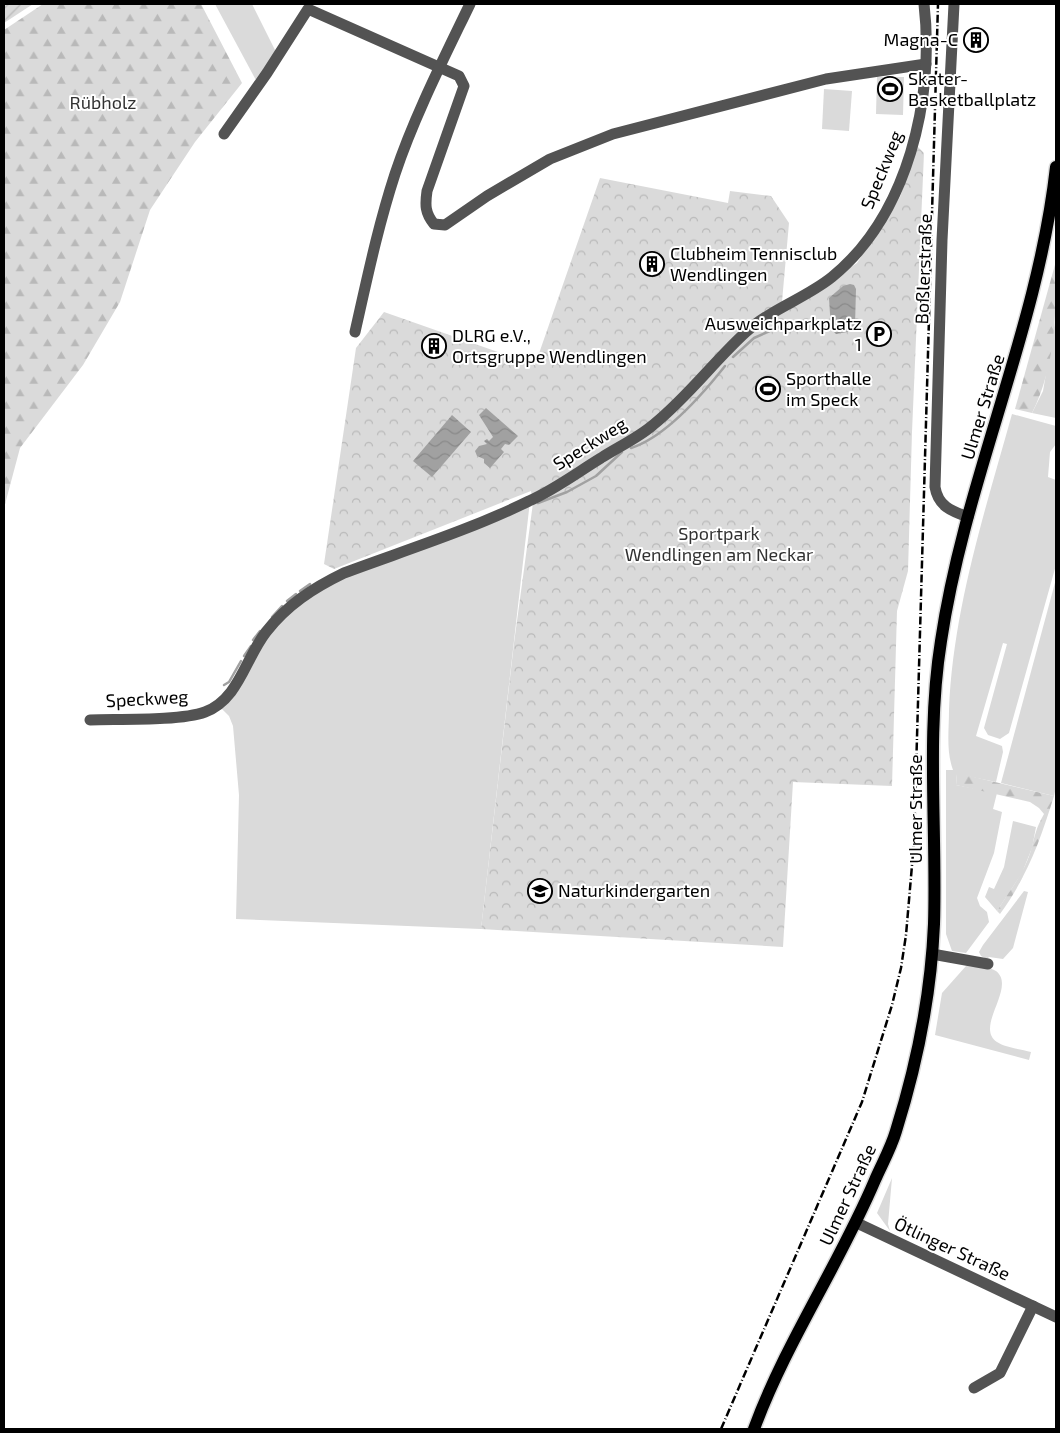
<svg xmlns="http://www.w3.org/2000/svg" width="1060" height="1433" viewBox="0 0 1060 1433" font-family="'Exo 2',sans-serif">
	<defs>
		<pattern id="forest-firs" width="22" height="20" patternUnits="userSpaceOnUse" patternTransform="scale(1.25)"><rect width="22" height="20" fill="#dadada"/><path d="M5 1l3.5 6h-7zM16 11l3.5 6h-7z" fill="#b9b9b9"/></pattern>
		<pattern id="park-crowns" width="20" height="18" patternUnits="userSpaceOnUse" patternTransform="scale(1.25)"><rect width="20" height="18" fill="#dadada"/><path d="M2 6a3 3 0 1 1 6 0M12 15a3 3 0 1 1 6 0" fill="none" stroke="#b9b9b9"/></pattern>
		<pattern id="garden-furrows" width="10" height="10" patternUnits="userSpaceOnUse" patternTransform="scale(1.25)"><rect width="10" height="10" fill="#dadada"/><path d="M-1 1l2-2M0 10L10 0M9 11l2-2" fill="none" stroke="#b9b9b9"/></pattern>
		<pattern id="water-waves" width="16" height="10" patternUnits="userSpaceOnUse" patternTransform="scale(1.25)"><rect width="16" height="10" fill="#a1a1a1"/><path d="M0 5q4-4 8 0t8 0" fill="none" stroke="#898989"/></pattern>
	</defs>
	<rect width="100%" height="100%" fill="#fff"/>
	<g fill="#dadada">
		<path d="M215,4H252L276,52L258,84Z"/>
		<path d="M877,77H904L903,115L876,114Z"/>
		<path d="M824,89L852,91L849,131L822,129Z"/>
		<path d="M1056,316V418L1032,413L1043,391Z"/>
		<path d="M1012,414L1056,426V444L1050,452L1048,477L1056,480V565L1009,733L1000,739L988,735L984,728L1007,644L1003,643L976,736L1002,746L1003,752L996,782L957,774L956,785L997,793L993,809L1002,812L994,853L977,898L980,906L987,912L989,922L966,953L952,951L946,934V770H953C946,751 949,731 949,710C953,609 985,511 1012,414Z"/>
		<path d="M530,501L481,929L236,919L239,795L233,726L229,716L218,705L265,633L321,584Z"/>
		<path d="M1056,579V787L1054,796L1001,783Z"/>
		<path d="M1013,821L1036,827L1032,848L1022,873L997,911L985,897L989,887L994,889L1004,867Z"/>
		<path d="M1024,891L1028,892L1013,948L1003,959L989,957L987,959L981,956L979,952L983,945Z"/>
		<path d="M966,966C974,967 989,966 996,971C1017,987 974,1027 997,1042C1006,1048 1021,1049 1031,1052L1029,1060L935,1035L942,993Z"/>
		<path d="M892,1178L888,1224L890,1231L877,1213Z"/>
	</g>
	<g fill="url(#forest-firs)">
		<path d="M43,4H201L242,83L195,142L150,210L120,302L83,365L20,448L4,508V30Z"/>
		<path d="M1056,261C1056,313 1056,365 1032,413L1015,409Z"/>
		<path d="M957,773L1054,796C1040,841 1028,875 1000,914L997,911C1009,891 1025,872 1031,850C1035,835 1036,828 1044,814L1039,808L1030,802L956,785Z"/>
	</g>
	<path fill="url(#park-crowns)" d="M917,146L924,153L912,432L908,571L897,611L892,786L793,782L783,947L481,929L514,643L533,503L531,491L334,569L324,564L356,348L384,312L535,365L600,178L728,203L730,191L771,196L789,223L781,313L857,263L900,197Z"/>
	<path fill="url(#garden-furrows)" d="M4,4H33L4,23Z"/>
	<g fill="url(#water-waves)">
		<path d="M850,284L854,285L856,289L855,326L853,331L836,334L831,329L829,298L843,286Z"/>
		<path d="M486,408L518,436L509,445L505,444L501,449L504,452L490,468L484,463V459L477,456L475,451L479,446L487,444L484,441L487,439L489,441L493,437L479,415Z"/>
		<path d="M452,415L471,432L432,477L413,461Z"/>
	</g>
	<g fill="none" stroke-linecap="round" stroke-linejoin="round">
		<g stroke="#a1a1a1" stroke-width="2.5">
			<path d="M733,357L754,338L779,327"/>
			<path d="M631,448C666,437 702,395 725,366"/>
			<path d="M538,503L567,492L596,476L622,452"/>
			<path d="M300,591L310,584"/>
			<path d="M287,601L296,594"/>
			<path d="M272,617L282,606"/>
			<path d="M253,640L260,631"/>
			<path d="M244,656L251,646"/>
			<path d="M224,685L229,682L241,661"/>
		</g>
		<defs>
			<path id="major" d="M754,1429C786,1342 839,1265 875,1180C882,1164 891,1148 896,1131C917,1064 931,995 934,924C937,830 926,734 941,641C965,479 1038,329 1056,167"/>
		</defs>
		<use href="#major" stroke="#dbdbdb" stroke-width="15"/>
		<g stroke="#535353" stroke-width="11">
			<path d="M954,4L942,240L935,487C938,506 951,511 968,517"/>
			<path d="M224,134L267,73L308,9L459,76L464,86L427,191C425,205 425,213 434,224L445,225L487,196L550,159L613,134L826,79L926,64"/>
			<path d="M355,332C367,279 378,226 395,174C414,117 444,58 470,4"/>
			<path d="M90,720C119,719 181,721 205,712C239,699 245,659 266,632C287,605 313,588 344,573C406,550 470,530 529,501C554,490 578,472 601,458C618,447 638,438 653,425C688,397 714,361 746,332C771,309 806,298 832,277C908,215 935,98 924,4"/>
			<path d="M932,954L988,964"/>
			<path d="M857,1223L1056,1317"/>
			<path d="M974,1388L1000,1373L1033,1306"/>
		</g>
		<use href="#major" stroke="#000" stroke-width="12"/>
		<path stroke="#000" stroke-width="2.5" stroke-dasharray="8 2.5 1 2.5" stroke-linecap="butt" d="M721,1429L862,1102L892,1005L901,968L906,935L914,842L938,4"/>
	</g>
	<defs>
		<symbol id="building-ring" viewBox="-11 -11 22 22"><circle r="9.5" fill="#fff" stroke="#000" stroke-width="1.5"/><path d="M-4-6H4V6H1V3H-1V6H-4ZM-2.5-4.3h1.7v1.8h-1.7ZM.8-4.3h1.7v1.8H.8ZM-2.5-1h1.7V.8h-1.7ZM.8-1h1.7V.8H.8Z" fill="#000"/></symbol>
		<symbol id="stadium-ring" viewBox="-11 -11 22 22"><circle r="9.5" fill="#fff" stroke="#000" stroke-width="1.5"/><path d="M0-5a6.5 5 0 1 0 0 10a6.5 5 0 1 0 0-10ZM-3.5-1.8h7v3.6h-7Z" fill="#000"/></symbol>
		<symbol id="parking-ring" viewBox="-11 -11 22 22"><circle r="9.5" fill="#fff" stroke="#000" stroke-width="1.5"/><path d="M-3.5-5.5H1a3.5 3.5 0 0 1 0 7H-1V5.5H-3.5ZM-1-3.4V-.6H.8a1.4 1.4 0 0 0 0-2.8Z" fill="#000"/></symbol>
		<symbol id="school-ring" viewBox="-11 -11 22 22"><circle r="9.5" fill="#fff" stroke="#000" stroke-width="1.5"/><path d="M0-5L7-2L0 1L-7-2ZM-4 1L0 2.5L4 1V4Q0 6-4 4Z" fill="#000"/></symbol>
	</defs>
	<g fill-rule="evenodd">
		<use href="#building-ring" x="962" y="26" width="28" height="28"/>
		<use href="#stadium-ring" x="876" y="75" width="28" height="28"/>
		<use href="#building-ring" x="638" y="250" width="28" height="28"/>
		<use href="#parking-ring" x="865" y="320" width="28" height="28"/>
		<use href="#building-ring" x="420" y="332" width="28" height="28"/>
		<use href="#stadium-ring" x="754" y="375" width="28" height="28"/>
		<use href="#school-ring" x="526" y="877" width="28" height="28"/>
	</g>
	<g text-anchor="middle" stroke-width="4" stroke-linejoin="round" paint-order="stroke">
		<g font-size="18" fill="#000" stroke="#fff" text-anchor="start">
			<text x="958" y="46" text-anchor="end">Magna-C</text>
			<text x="908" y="85">Skater-<tspan x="908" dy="21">Basketballplatz</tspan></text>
			<text x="670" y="260">Clubheim Tennisclub<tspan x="670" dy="21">Wendlingen</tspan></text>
			<text x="862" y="330" text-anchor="end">Ausweichparkplatz<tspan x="862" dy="21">1</tspan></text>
			<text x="452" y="342">DLRG e.V.,<tspan x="452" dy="21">Ortsgruppe Wendlingen</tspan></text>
			<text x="786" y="385">Sporthalle<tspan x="786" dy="21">im Speck</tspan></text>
			<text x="558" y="897">Naturkindergarten</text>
		</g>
		<g font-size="18" fill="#313131" stroke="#fff">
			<text x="103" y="109">Rübholz</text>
			<text x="719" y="540">Sportpark<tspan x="719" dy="21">Wendlingen am Neckar</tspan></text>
		</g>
		<g font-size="18" fill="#000" stroke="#fff">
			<text transform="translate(882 170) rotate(-68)" y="6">Speckweg</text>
			<text transform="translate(924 269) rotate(-88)" y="6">Boßlerstraße</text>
			<text transform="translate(983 407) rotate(-73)" y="6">Ulmer Straße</text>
			<text transform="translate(590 444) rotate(-32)" y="6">Speckweg</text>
			<text transform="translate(147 699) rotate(-3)" y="6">Speckweg</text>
			<text transform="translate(916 809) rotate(-90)" y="6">Ulmer Straße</text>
			<text transform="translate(848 1195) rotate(-65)" y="6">Ulmer Straße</text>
			<text transform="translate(952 1249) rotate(25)" y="6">Ötlinger Straße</text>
		</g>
	</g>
	<rect width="1060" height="1433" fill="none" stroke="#000000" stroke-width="10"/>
</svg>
